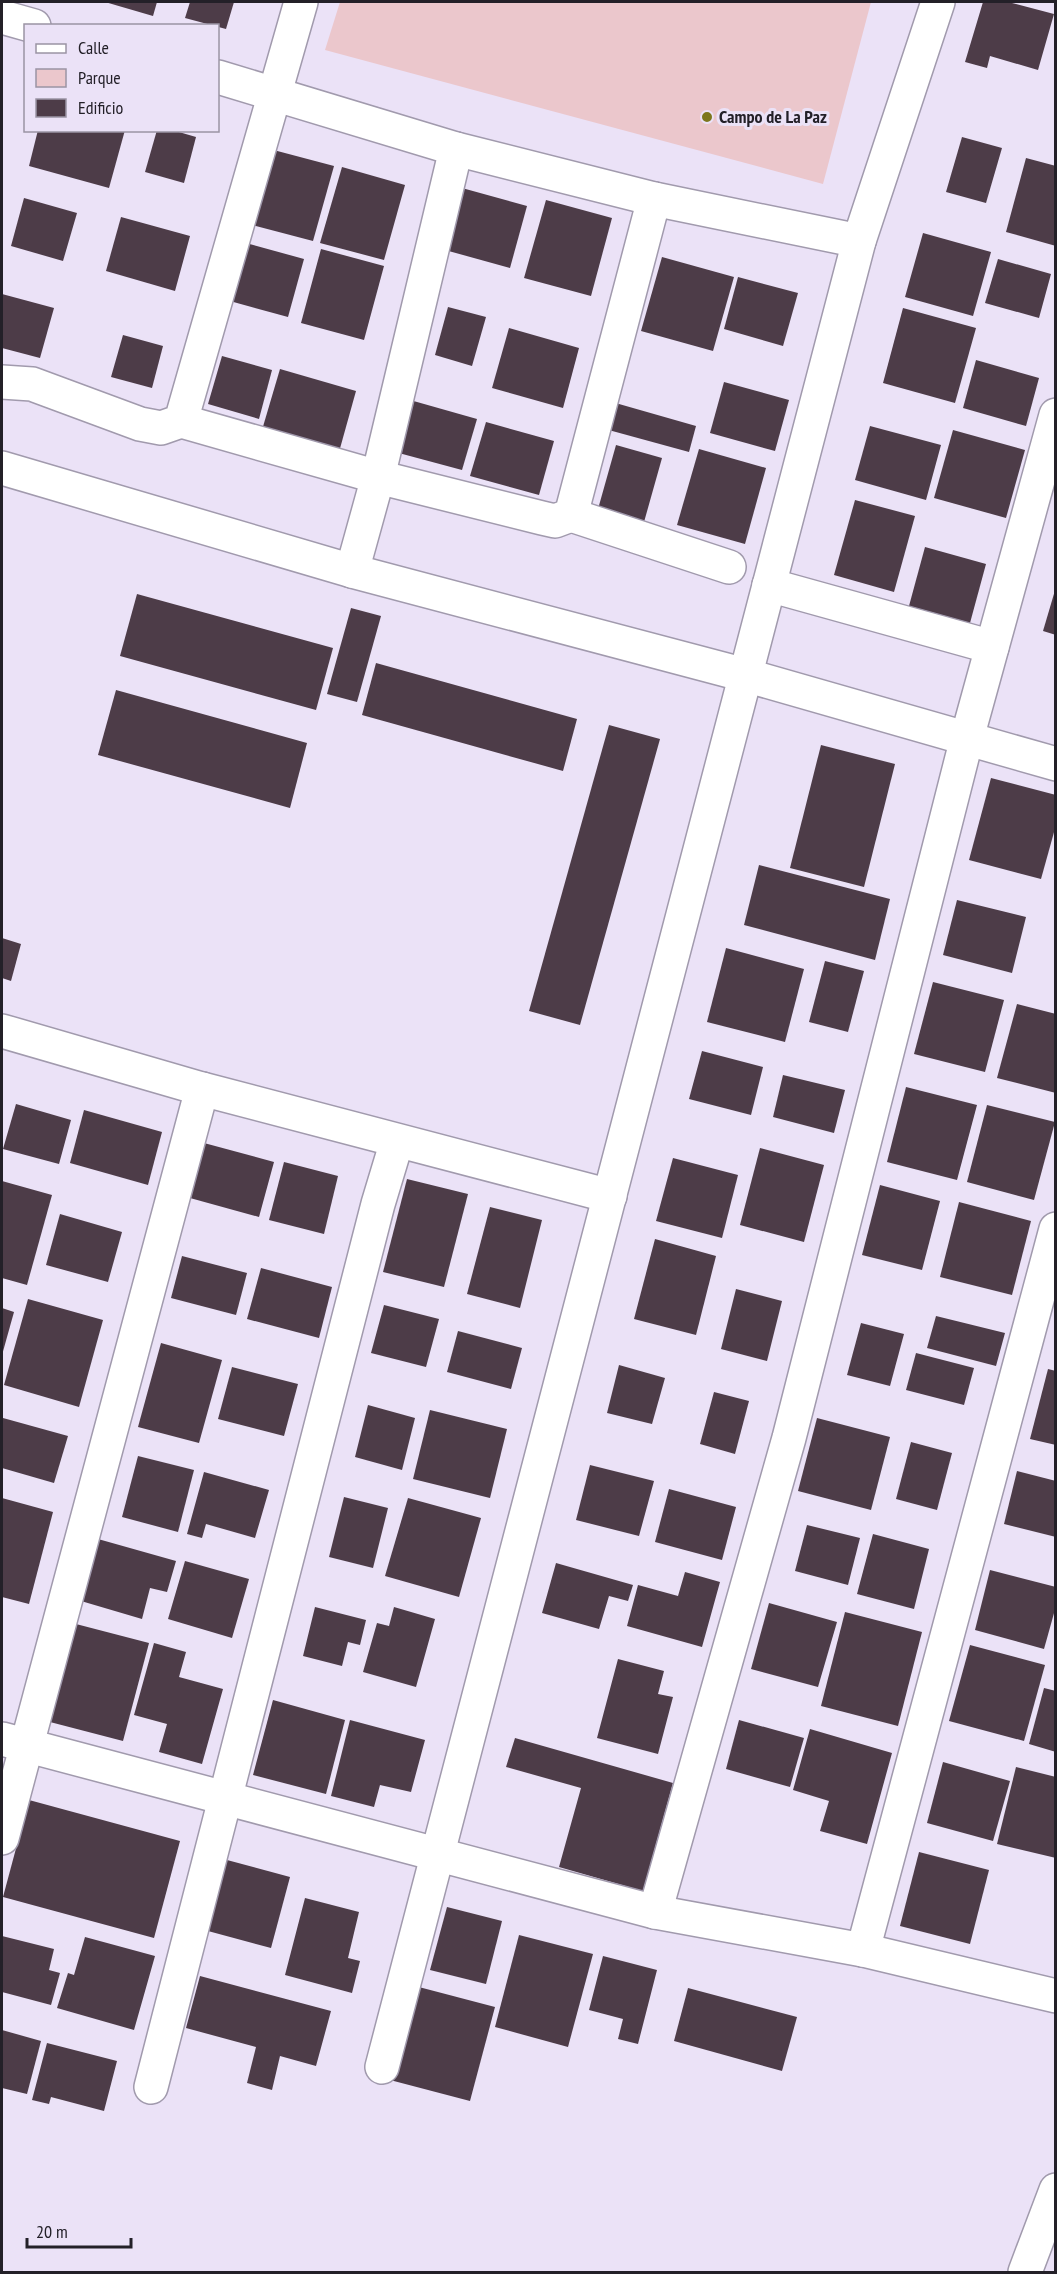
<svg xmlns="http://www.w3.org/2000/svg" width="1057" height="2274" viewBox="0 0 1057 2274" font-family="'PT Sans Narrow',sans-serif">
	<rect width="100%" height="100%" fill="#ebe2f7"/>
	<path fill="#ebc7cc" d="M340,2H871L823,184L325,50Z"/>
	<g fill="#4d3c48">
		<path d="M105,2H157L153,16Z"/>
		<path d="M190,2H234L226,29L185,18Z"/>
		<path d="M983,2H1008L1054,14L1038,70L990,56L987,68L965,62Z"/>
		<path d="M38,130H125L109,188L29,166Z"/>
		<path d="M157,130H172L196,137L184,183L145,172Z"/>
		<path d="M962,137L1002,148L986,203L946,192Z"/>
		<path d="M266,148L334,166L313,241L245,223Z"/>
		<path d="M1026,158L1056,166V246L1006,232Z"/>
		<path d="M342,167L405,185L384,260L320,243Z"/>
		<path d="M462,188L527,206L510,268L445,250Z"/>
		<path d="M24,198L77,213L63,261L11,246Z"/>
		<path d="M546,200L612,218L591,296L524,278Z"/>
		<path d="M121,217L190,236L175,291L106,271Z"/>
		<path d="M923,233L991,252L973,316L905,297Z"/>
		<path d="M235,240L304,259L288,317L219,298Z"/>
		<path d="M321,249L384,266L364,340L301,323Z"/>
		<path d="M662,257L734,277L713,351L641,331Z"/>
		<path d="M998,259L1051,274L1039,318L985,303Z"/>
		<path d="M738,277L798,293L783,346L724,329Z"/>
		<path d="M2,294L54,308L40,358L2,348Z"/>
		<path d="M448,307L486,317L472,366L435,355Z"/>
		<path d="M903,308L976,328L955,403L883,383Z"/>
		<path d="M509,328L579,348L563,408L492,388Z"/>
		<path d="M123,335L163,346L152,388L111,377Z"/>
		<path d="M222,356L272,370L259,419L208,404Z"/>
		<path d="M976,360L1039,378L1026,426L963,408Z"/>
		<path d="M280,369L356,391L339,452L262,430Z"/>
		<path d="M724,382L789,400L775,451L710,433Z"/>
		<path d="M410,400L477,419L462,470L395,452Z"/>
		<path d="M612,402L696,426L689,452L605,429Z"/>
		<path d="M486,422L554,441L539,495L470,476Z"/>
		<path d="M870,426L941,445L926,500L855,480Z"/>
		<path d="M953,430L1025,450L1006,518L934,498Z"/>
		<path d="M616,445L662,458L644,522L598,509Z"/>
		<path d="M699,449L766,468L745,544L677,525Z"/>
		<path d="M855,500L915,516L894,592L834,575Z"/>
		<path d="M925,547L986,564L970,623L909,606Z"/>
		<path d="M1056,587V635L1043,631Z"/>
		<path d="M137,594L333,648L316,710L120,656Z"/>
		<path d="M351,608L381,616L357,702L327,694Z"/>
		<path d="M376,663L577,719L563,771L362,715Z"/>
		<path d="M116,690L307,743L290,808L98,755Z"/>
		<path d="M609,725L660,739L580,1025L529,1011Z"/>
		<path d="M821,745L895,764L864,887L790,868Z"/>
		<path d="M991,778L1056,795V825L1041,879L969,860Z"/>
		<path d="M759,865L890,899L875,960L744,925Z"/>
		<path d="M957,900L1026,917L1012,973L943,955Z"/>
		<path d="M2,938L21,944L11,981L2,978Z"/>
		<path d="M726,948L804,969L785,1042L707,1022Z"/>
		<path d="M825,961L864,971L848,1032L809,1022Z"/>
		<path d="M933,982L1004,1000L985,1072L914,1054Z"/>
		<path d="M1017,1004L1056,1014V1093L997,1078Z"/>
		<path d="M702,1051L763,1067L751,1115L689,1099Z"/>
		<path d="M783,1075L845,1090L834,1133L773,1117Z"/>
		<path d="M906,1087L977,1105L957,1180L887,1162Z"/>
		<path d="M16,1104L71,1120L59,1164L3,1149Z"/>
		<path d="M987,1105L1055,1122L1034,1200L967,1182Z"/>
		<path d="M84,1110L162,1132L148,1185L70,1163Z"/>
		<path d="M204,1143L274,1162L259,1217L190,1198Z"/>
		<path d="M760,1148L824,1165L804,1242L740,1225Z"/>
		<path d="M673,1158L738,1175L722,1238L656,1221Z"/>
		<path d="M284,1162L338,1176L324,1234L269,1220Z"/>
		<path d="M407,1179L468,1194L444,1287L383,1272Z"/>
		<path d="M2,1181L52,1195L27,1285L2,1278Z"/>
		<path d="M880,1185L940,1201L922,1270L862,1255Z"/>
		<path d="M959,1202L1031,1221L1012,1295L940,1277Z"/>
		<path d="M490,1207L542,1220L520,1308L467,1294Z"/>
		<path d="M60,1214L122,1232L108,1282L46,1265Z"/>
		<path d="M655,1239L716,1256L696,1335L634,1319Z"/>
		<path d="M182,1256L247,1273L236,1315L171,1298Z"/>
		<path d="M261,1268L332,1287L319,1338L247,1319Z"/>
		<path d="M736,1289L782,1301L767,1361L721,1349Z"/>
		<path d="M28,1299L103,1320L79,1407L4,1385Z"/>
		<path d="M384,1305L439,1319L426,1367L371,1353Z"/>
		<path d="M2,1308L14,1312L2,1355Z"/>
		<path d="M936,1316L1005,1333L996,1366L927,1348Z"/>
		<path d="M861,1323L904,1334L890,1386L847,1375Z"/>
		<path d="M458,1331L522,1348L511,1389L447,1372Z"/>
		<path d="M161,1343L222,1360L199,1443L138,1427Z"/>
		<path d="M916,1353L974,1368L964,1405L906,1390Z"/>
		<path d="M619,1365L665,1378L652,1424L607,1413Z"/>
		<path d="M232,1367L298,1384L284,1436L218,1419Z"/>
		<path d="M1048,1369L1056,1371V1445L1030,1439Z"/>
		<path d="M714,1392L749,1401L735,1454L700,1444Z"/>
		<path d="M368,1405L415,1418L402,1470L355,1457Z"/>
		<path d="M430,1410L507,1429L490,1498L413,1479Z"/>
		<path d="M3,1418L68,1436L54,1483L2,1468Z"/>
		<path d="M817,1418L890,1437L871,1510L798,1491Z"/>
		<path d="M911,1442L952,1453L937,1510L896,1499Z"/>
		<path d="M138,1456L194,1470L178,1532L122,1517Z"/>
		<path d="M590,1465L654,1481L639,1536L576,1520Z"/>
		<path d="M1017,1471L1056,1481V1537L1004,1524Z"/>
		<path d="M204,1472L269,1490L255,1538L206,1524L202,1538L187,1534Z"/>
		<path d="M669,1489L736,1507L722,1560L655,1542Z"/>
		<path d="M344,1497L388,1508L373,1568L329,1557Z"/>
		<path d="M2,1498L53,1512L29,1604L2,1597Z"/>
		<path d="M408,1498L481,1518L459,1597L385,1576Z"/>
		<path d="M807,1525L860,1538L848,1585L795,1571Z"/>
		<path d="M873,1534L929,1549L914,1609L857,1594Z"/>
		<path d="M98,1539L176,1561L167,1592L150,1588L142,1619L81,1601Z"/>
		<path d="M185,1561L249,1579L232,1638L168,1619Z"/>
		<path d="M556,1563L633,1585L628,1601L609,1596L599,1629L542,1613Z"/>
		<path d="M990,1570L1056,1587V1606L1044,1649L975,1630Z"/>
		<path d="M685,1572L720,1582L702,1647L627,1626L638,1585L678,1596Z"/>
		<path d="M769,1603L837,1622L818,1687L751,1669Z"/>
		<path d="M315,1607L366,1620L360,1645L348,1642L342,1666L303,1656Z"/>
		<path d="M394,1607L435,1619L416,1687L363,1672L377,1623L389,1626Z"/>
		<path d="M845,1612L922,1632L898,1726L821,1706Z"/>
		<path d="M76,1624L149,1643L123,1741L50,1722Z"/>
		<path d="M154,1643L186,1652L179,1677L223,1689L202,1764L159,1752L167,1724L134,1715Z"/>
		<path d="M970,1645L1045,1665L1024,1741L949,1721Z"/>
		<path d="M618,1659L664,1671L658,1694L673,1697L658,1754L597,1738Z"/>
		<path d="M1044,1688L1056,1691V1752L1029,1744Z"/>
		<path d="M273,1700L345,1720L326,1794L253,1775Z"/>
		<path d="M350,1720L425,1740L411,1792L380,1785L374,1807L331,1796Z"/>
		<path d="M739,1720L804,1738L790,1787L726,1769Z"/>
		<path d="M810,1729L892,1753L867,1844L820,1831L829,1801L793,1790Z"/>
		<path d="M515,1738L673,1783L643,1891L559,1867L581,1788L506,1767Z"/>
		<path d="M943,1762L1010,1781L993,1841L927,1823Z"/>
		<path d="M1016,1767L1056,1777V1858L997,1844Z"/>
		<path d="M29,1800L180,1841L154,1938L3,1897Z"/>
		<path d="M919,1852L989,1870L970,1944L900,1926Z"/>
		<path d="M227,1860L290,1877L271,1948L208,1931Z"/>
		<path d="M305,1898L359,1912L348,1958L360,1961L352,1993L285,1975Z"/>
		<path d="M447,1907L502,1921L486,1984L430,1970Z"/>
		<path d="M519,1935L593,1954L568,2047L495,2027Z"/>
		<path d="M2,1936L54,1949L49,1970L60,1973L51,2005L2,1992Z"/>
		<path d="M85,1937L155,1956L134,2030L57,2008L68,1973L74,1975Z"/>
		<path d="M603,1956L657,1970L638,2044L618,2039L623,2019L589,2010Z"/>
		<path d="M200,1976L331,2011L316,2066L280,2056L272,2090L247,2083L256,2047L186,2028Z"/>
		<path d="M415,1986L495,2007L470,2101L390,2080Z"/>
		<path d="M688,1988L797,2017L782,2071L674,2041Z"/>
		<path d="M2,2030L41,2041L27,2094L2,2088Z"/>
		<path d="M47,2043L117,2061L104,2111L51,2097L49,2104L32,2100Z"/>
	</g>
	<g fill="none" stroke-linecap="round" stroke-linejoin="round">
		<defs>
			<g id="minor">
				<path d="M2,17L34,26"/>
				<path d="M218,77L456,149L654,199L859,241"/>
				<path d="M2,382L32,384L140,424L161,428L181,421L301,2"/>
				<path d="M181,421L378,477L542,518L555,521L571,515L654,199"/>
				<path d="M2,468L352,571L745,675L1056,764"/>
				<path d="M571,515L729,567"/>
				<path d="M352,571L378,477L456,149"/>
				<path d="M769,585L992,647"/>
				<path d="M2,1031L202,1089L610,1196"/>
				<path d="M2,1739L655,1912L863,1950L1056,1996"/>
				<path d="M2,1838L202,1089"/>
				<path d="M655,1912L789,1438L967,738L1056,415"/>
				<path d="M863,1950L1056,1229"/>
				<path d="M382,2067L859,241L938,2"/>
				<path d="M151,2087L378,1204L397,1141"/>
				<path d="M1025,2272L1056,2190"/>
			</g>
		</defs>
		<use href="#minor" stroke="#a19aad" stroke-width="36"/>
		<use href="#minor" stroke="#fff" stroke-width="33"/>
	</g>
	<circle fill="#7c771d" stroke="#ebe2f7" stroke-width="2" cx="707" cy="117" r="6"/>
	<g text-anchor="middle" stroke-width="6" stroke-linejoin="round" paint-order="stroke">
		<g font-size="18" font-weight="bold" fill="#232028" stroke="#ebe2f7" text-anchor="start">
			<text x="719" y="123">Campo de La Paz</text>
		</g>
	</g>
	<rect width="1057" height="2274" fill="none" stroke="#232028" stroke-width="6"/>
	<rect x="24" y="24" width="195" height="108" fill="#ebe2f7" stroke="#9b94a4" stroke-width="1.5"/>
	<rect x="36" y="44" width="30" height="9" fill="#ffffff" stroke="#9b94a4" stroke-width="1.5"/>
	<text x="78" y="54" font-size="18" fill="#232028">Calle</text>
	<rect x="36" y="69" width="30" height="18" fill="#ebc7cc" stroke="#9b94a4" stroke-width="1.5"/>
	<text x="78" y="84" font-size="18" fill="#232028">Parque</text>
	<rect x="36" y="99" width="30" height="18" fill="#4d3c48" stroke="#9b94a4" stroke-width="1.5"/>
	<text x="78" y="114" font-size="18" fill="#232028">Edificio</text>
	<path d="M27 2238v9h104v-9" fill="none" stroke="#232028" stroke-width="3"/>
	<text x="36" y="2238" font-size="18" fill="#232028" stroke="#ebe2f7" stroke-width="4.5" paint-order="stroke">20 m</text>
</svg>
